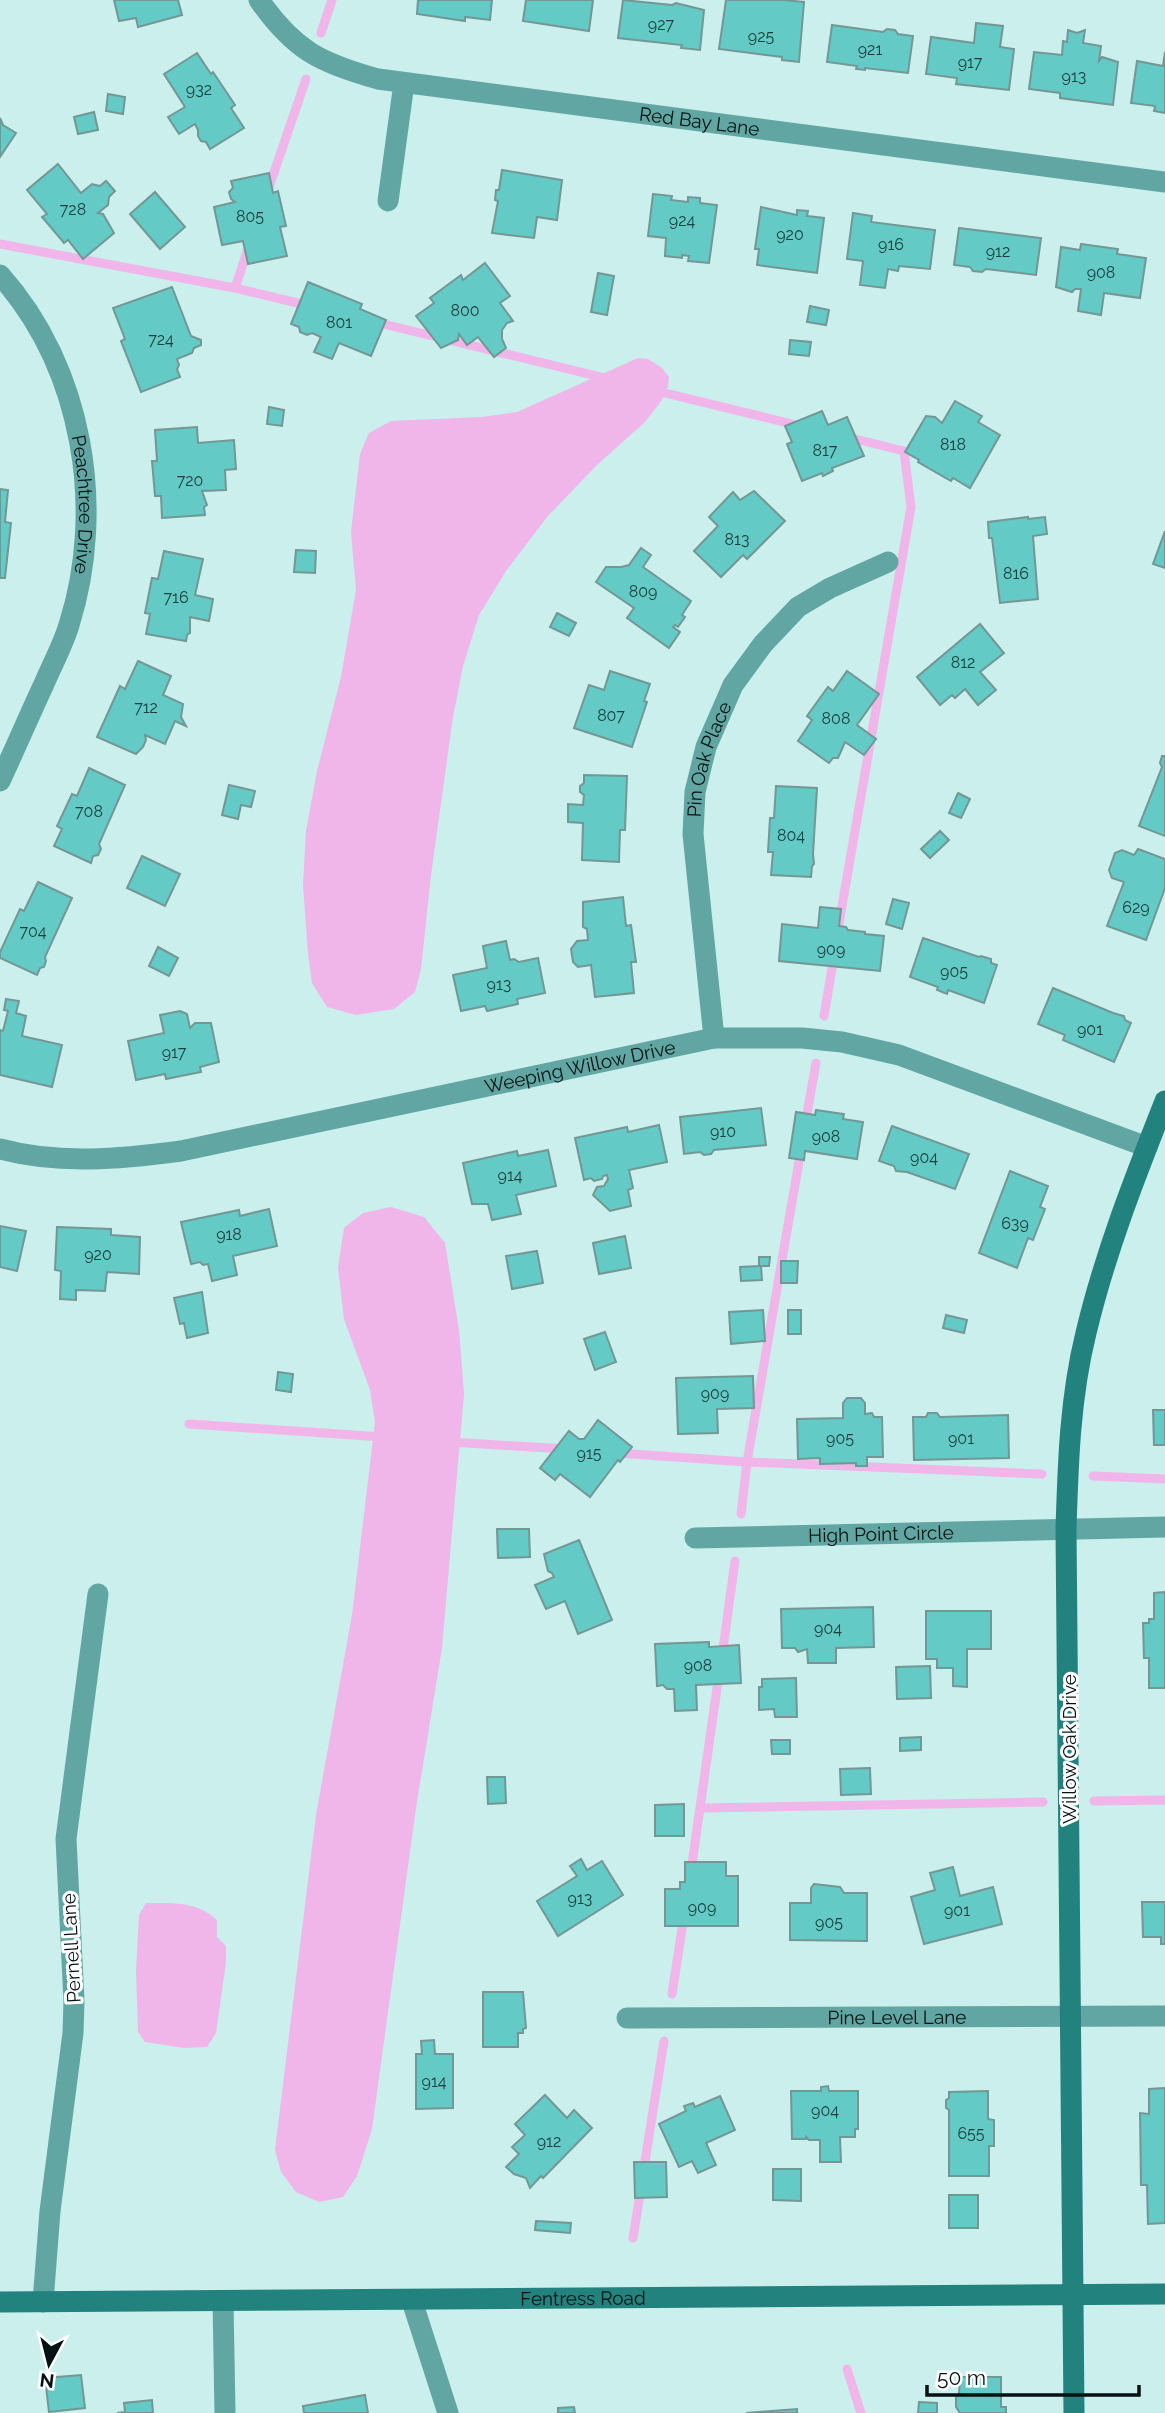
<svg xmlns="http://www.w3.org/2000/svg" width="1165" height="2413" viewBox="0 0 1165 2413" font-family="Raleway,sans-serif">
	<rect width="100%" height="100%" fill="#caefed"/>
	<g fill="#f0b5e9">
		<path d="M638,358L648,359L662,368L669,377L668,386L662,400L645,422L597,465L547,517L506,571L479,615L463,666L453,717L431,875L421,969L415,992L394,1009L356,1015L327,1007L312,983L308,954L303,885L306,831L317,771L341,677L356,590L351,532L360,454L369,433L391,421L481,417L517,412Z"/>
		<path d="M391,1207L424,1217L445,1243L459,1330L464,1394L442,1648L416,1808L372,2129L357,2176L343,2197L319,2202L296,2192L281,2172L275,2150L316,1815L352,1615L375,1422L370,1390L344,1319L338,1268L344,1228L363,1213Z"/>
		<path d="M146,1903C172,1903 197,1901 217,1920V1937L226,1946V1962L216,2033L207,2047L184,2048L145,2042L138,2032L136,1971L139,1915Z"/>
	</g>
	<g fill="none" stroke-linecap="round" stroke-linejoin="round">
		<g stroke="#f0b5e9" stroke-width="9">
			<path d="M321,33L332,0"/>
			<path d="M268,190L306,79"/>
			<path d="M0,244L235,288L310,306"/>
			<path d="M235,288L250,243"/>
			<path d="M375,322L609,379"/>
			<path d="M653,390L800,426"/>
			<path d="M837,935L911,507L904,451L847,437"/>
			<path d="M824,1016L834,956"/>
			<path d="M805,1125L816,1063"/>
			<path d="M189,1424L383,1437"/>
			<path d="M450,1442L565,1449"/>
			<path d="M617,1453L747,1462L1042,1474"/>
			<path d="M1093,1476L1165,1479"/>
			<path d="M741,1514L747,1462L801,1150"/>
			<path d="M722,1656L735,1561"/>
			<path d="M1094,1801L1165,1800"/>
			<path d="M701,1808L1043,1802"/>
			<path d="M691,1871L719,1674"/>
			<path d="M672,1994L684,1916"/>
			<path d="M643,2174L664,2041"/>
			<path d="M633,2238L641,2188"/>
			<path d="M847,2369L861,2413"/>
		</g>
	</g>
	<g fill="#63cac5" stroke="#739794" stroke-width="2">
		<path d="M114,0H178L182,15L138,27L136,18L119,21Z"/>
		<path d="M418,0H492L490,20L465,17V21L417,14Z"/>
		<path d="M526,0H593L589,31L523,21Z"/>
		<path d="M623,0L672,5L676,3L704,10L700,50L681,48L682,45L618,38Z"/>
		<path d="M726,0H784L804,2L799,62L782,60V57L719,49Z"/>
		<path d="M976,23L1003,26L1000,47L1014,49L1009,90L956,84L957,78L926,74L931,37L974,43Z"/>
		<path d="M832,25L883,32L887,29L895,30L898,34L913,36L908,73L865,68V70L856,69L857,66L827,62Z"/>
		<path d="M1068,30L1077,33L1085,30L1083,43L1101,46L1099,61L1102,57L1118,62L1113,105L1060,98V93L1029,89L1034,52L1062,55L1063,41L1067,42Z"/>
		<path d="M1165,52V113L1154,111L1155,106L1131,103L1137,61L1163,66Z"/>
		<path d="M197,53L211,74L213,72L235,105L231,108L244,128L210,149L206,142L201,141L198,136V130L195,124L179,134L168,117L185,107L164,74Z"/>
		<path d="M108,94L125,97L123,114L106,111Z"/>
		<path d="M94,112L98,130L78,134L74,117Z"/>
		<path d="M0,118L3,125L16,133L0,157Z"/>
		<path d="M58,164L81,193L92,184L100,186L106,181L115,191L109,197L108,205L98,213L103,214L114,233L83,259L68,240L64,243L42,217L47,214L27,190Z"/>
		<path d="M502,170L562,180L557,220L537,217L534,238L492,233L498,201L495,200L496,190H499Z"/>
		<path d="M269,173L273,193L278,191L286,226L280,227L287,256L248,264L243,241L222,245L214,207L235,202L231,199L229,192L233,188L231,181Z"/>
		<path d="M155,192L185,227L160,249L130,214Z"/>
		<path d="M653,194L672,196L671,200L688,202V197L700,198V203L717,205L709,263L688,261L689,256L682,255V258L665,256L666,238L648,236Z"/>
		<path d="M761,207L797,215V210L808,211L807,216L824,218L817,273L757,265L759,249H755Z"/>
		<path d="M853,213L872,216L871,222L935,230L930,269L899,266L898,271L888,269L885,288L860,285L863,261L847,259Z"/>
		<path d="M959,228L1041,238L1036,275L986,269L982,272L973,271L970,267L954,265Z"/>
		<path d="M1081,244L1118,249L1117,254L1146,258L1140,298L1104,293L1101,315L1078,311L1081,289H1075L1072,292L1056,287L1061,247L1080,250Z"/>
		<path d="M485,263L510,296L500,303L513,321L507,323L502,330V339L506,348L494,357L478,337L467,345L459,334L458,340L441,348L416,316L434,303L430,298L461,275L463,280Z"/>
		<path d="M598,273L614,276L607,315L591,312Z"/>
		<path d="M308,282L362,304L360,309L386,320L371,356L339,343L332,359L314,352L321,337L312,333L307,335L300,332L299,327L291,324Z"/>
		<path d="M172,287L191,336L201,340V345L194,348L192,353L177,359L179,365L177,369L180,377L141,392L121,341L125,339L113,308Z"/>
		<path d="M810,306L829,310L826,325L807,322Z"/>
		<path d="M790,340L811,342L809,356L789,354Z"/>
		<path d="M955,401L982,416L978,422L1000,435L970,488L953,478L951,481L918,462L919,460L905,452L926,416L935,417L942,423Z"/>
		<path d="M269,407L284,410L282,426L267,424Z"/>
		<path d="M822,411L828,425L847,417L864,456L832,468L833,471L823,476L822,473L802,481L787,444L792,442L785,426Z"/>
		<path d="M197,427L198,443L234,440L236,469L225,470L226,490L202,491L207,505L204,507L205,515L162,518L161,496H155L152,461H157L155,430Z"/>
		<path d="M0,489L8,490L5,522L11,523L5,578H0Z"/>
		<path d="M754,491L785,521L747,559L743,555L721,577L694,551L718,526L709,517L733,492L740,500Z"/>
		<path d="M1028,517V519L1045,517L1047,534L1033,536L1038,599L1000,603L992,538H989L988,522Z"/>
		<path d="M1165,531V568L1153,564Z"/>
		<path d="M641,548L651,555L643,567L691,601L682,615L685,617L678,627L675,625L673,627L680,632L669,648L627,618L634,608L596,582L606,567H621L629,565Z"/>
		<path d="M296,550L316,551L315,573L294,572Z"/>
		<path d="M164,551L203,559L195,595L213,599L209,621L190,617V633L187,635L186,641L146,634L150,614L145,613L152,578L158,579Z"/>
		<path d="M557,613L576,623L569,636L550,627Z"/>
		<path d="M980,624L1004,653L980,672L996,690L978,705L965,689L955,698L952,695L940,705L917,677Z"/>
		<path d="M138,661L171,676L163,695L183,704L181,717L186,726L175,721L165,744L145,735L146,740L143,747L136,754L97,737L120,686L125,689Z"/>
		<path d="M610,671L650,684L644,701L647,702L632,747L574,728L589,685L604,690Z"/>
		<path d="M847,671L879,694L857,725L876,739L864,755L845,742L838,758H833L829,763L798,741L812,720L807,716L828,687L833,691Z"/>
		<path d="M1162,756H1165V836L1139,826L1162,767L1160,763Z"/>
		<path d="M89,768L125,785L99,844L101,849L98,855L93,856L91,863L54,846L62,829L57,826L72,794L77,796Z"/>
		<path d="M584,775L627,776L625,830H620L619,862L582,860L583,823L568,822V804L583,805L584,795L580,792V786L584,783Z"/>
		<path d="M229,785L255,791L251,807L241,805L238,819L222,815Z"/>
		<path d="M776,786L817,788L813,854L814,864L812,866L811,877L771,875L773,852H768L770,818H774Z"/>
		<path d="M958,793L970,799L961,818L949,813Z"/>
		<path d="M940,831L949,840L930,858L921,849Z"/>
		<path d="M1138,849L1165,859V888L1146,940L1107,926L1124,882L1112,878L1109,870L1115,853L1122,850L1134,855Z"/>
		<path d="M142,856L180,874L165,906L127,888Z"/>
		<path d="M38,882L72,898L45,957L46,961L44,967L40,968L37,975L0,958V952L20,909L24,911Z"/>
		<path d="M623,897L626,926L631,925L636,962H631L634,993L595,997L591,965L578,967L573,962L571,949L577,941L588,940L587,929L583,927V902Z"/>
		<path d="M893,899L909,903L902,929L886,924Z"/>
		<path d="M820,907L841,909L839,926L846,927L848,930L865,932V934L884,936L880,971L779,961L782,924L818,928Z"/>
		<path d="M923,938L979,957L981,956L991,959V963L997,965L984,1003L948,990L947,994L937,990L938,987L910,977Z"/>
		<path d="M506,941L510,960L514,959L519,962L538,958L545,993L517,999L518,1004L487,1011L485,1006L461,1011L453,975L487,968L483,946Z"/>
		<path d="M158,947L178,958L169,976L149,966Z"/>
		<path d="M1053,988L1113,1013L1124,1016L1125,1020L1131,1023L1114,1062L1063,1040L1065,1035L1038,1024Z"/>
		<path d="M6,999L19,1001L16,1013L26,1016L22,1036L62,1045L52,1087L0,1075V1030L3,1031L8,1011L4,1010Z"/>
		<path d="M180,1011L187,1014L190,1028L195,1023H211L219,1062L200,1067L201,1072L166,1079L165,1074L136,1080L128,1041L164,1033L160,1015Z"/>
		<path d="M761,1108L766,1145L714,1150L711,1154L704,1155L700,1152L684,1154L680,1117Z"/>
		<path d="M816,1110L844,1114L843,1119L863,1122L857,1159L805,1151L804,1160L789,1158L796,1112L815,1115Z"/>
		<path d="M659,1125L667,1162L629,1170L633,1188L628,1190L631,1206L610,1211L593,1195L597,1187L604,1186L608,1179L607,1175L603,1176L602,1179L594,1181L591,1178L584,1180L575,1138L627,1127L628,1132Z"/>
		<path d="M892,1126L969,1154L955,1189L907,1172L896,1171L894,1166L879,1161Z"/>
		<path d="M548,1150L556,1186L516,1195L521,1214L492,1220L488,1204H472L463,1163L517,1151L518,1156Z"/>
		<path d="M1010,1171L1048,1186L1040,1207L1045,1209L1033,1240L1028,1238L1017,1268L979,1253Z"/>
		<path d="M269,1209L277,1246L233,1256L237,1275L212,1281L208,1264L203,1265L200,1262L191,1264L181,1222L239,1210L240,1216Z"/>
		<path d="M0,1226L26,1231L17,1271L0,1267Z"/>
		<path d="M57,1227L111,1229V1235L140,1237L139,1274L107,1272L105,1291L76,1290V1300L60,1299L61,1271L55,1270Z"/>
		<path d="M625,1236L631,1268L599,1274L593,1243Z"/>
		<path d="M537,1251L543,1283L512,1289L506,1256Z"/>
		<path d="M759,1257H770L769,1266H761L762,1280L741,1281L740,1267L759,1266Z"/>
		<path d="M781,1261H798L797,1283H781Z"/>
		<path d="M202,1292L208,1333L187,1338L184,1323L180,1324L174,1298Z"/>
		<path d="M763,1310L765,1341L731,1344L729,1312Z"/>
		<rect x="788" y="1310" width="13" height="24"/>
		<path d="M946,1315L967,1320L964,1333L943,1328Z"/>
		<path d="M605,1332L616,1362L595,1370L584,1339Z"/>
		<path d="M278,1372L293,1374L291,1392L276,1390Z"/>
		<path d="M753,1376L754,1408L717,1409L718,1433L678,1434L676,1378Z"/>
		<path d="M847,1398H861L865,1403V1414L872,1413L874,1417H882L883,1457H867V1466H856V1463L820,1464V1458L798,1459L797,1419L843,1418V1403Z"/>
		<path d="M1153,1410H1165V1445H1154Z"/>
		<path d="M928,1413H937L940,1417L1008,1415L1009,1458L914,1460L913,1417H926Z"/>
		<path d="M598,1420L632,1447L620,1462L618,1460L590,1497L560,1474L555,1480L540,1468L569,1431L579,1439H584Z"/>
		<path d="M497,1529H529L530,1557L498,1558Z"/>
		<path d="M579,1540L612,1620L578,1634L565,1601L546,1609L535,1585L554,1577L552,1573L548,1571L544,1554Z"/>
		<path d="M1165,1592V1688H1149V1658H1144L1143,1623H1149V1619H1154V1593Z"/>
		<path d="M873,1607L874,1647L836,1648V1663H808L807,1649L798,1652L795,1648H782L781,1609Z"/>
		<path d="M926,1611H991V1649H967V1687L953,1686V1668H937V1659H926Z"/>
		<path d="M709,1642V1647L739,1645L741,1683L696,1685L697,1710L675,1711L674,1689H667L663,1685L657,1686L655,1644Z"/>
		<path d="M930,1666L931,1698L897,1699L896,1667Z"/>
		<path d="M796,1678L797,1717H775L774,1709L759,1710V1687H762V1679Z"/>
		<path d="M921,1737V1750L900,1751V1738Z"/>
		<path d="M771,1740H790V1754H772Z"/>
		<path d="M870,1768L871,1794L841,1795L840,1769Z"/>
		<path d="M487,1777H505L506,1803L488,1804Z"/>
		<path d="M684,1804V1836H655V1805Z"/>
		<path d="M581,1859L587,1870L602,1861L623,1895L558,1936L537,1901L577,1876L570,1866Z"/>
		<path d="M685,1862H726V1876H738V1926H665V1889H680V1882H685Z"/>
		<path d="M953,1867L960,1896L993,1887L1002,1924L924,1944L911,1897L935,1890L930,1873Z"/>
		<path d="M814,1884L840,1887L844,1893H867V1941L790,1940V1903H811V1888Z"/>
		<path d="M1142,1902H1165V1944H1161V1937H1143Z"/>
		<path d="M483,1992H523L526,2028L523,2029V2033H518V2047H483Z"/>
		<path d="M434,2040L435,2054H453V2108L416,2109V2054H422L421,2041Z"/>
		<path d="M828,2086L829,2091H858V2129H855V2137H840L841,2162H820V2140H809L806,2137V2139H792L791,2091H821V2087Z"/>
		<path d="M1165,2088V2223L1148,2224L1147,2185H1141L1140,2113L1149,2114V2089Z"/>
		<path d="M988,2091V2119L994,2120V2146H989V2176H949V2110L946,2108V2100L949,2098V2092Z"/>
		<path d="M545,2095L567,2118L574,2110L592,2128L543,2178L541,2176L530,2188L526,2178L514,2174L506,2167L519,2154L512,2147L525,2135L515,2124Z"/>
		<path d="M720,2096L735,2130L706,2143L716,2165L698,2173L692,2161L679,2167L659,2124L686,2111L684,2106L693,2103L695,2107Z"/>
		<path d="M634,2162H666L667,2197L635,2198Z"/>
		<path d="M773,2169H801V2201L773,2200Z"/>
		<rect x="949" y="2195" width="29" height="33"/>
		<path d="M536,2221L571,2223L570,2233L535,2230Z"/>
		<path d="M81,2375L85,2408L49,2412L45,2378Z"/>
		<path d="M960,2377H1001V2407H1006V2413H960L956,2407V2397L959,2393Z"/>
		<path d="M365,2395L368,2413H304L303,2406Z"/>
		<path d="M152,2400L153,2413H117L125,2412L124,2403Z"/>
		<path d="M919,2402L937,2403V2413H918Z"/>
		<path d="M574,2407L575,2413H558V2408Z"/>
		<path d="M797,2409V2413H746Z"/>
	</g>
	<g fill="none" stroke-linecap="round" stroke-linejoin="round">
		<g stroke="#61a6a2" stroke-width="21">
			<path id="s1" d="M259,0C294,50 320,63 378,79L1165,182"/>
			<path d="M388,201L404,83"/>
			<path id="s2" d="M0,275C83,368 106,508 69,625C63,645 52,665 44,684C29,716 15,749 0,781"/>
			<path id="s3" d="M714,1038L693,834L695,792L706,747L733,685L763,644L798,607L830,588L888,562"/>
			<path id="s4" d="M0,1149C59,1165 121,1159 181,1151L714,1038H802L842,1042L899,1055L1147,1147"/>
			<path id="s5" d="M695,1538L1165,1527"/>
			<path id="s6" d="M627,2018L1165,2016"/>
			<path d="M223,2301L225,2413"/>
			<path d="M412,2301L448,2413"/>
			<path d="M43,2302L50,2211L73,2033L74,2001L66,1839L98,1594"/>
		</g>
		<g stroke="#22827e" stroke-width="21">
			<path id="s7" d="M0,2302L1165,2294"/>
			<path d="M1074,2413L1066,1529C1068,1463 1070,1397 1086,1333C1105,1253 1135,1177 1165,1101"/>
		</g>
	</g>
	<g text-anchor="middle" stroke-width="6" stroke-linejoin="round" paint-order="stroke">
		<g font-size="16" fill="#1c403e">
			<text x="661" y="30">927</text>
			<text x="761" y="42">925</text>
			<text x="870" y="55">921</text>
			<text x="970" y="68">917</text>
			<text x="1074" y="82">913</text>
			<text x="199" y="95">932</text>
			<text x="73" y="215">728</text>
			<text x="250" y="222">805</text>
			<text x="682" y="226">924</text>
			<text x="790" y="240">920</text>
			<text x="891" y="250">916</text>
			<text x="998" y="257">912</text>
			<text x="1101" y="278">908</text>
			<text x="465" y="316">800</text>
			<text x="339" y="328">801</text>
			<text x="161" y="345">724</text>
			<text x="953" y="450">818</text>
			<text x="825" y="456">817</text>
			<text x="190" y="486">720</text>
			<text x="737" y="545">813</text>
			<text x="1016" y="579">816</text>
			<text x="643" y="597">809</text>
			<text x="176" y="603">716</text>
			<text x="963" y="668">812</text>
			<text x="146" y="713">712</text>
			<text x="611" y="721">807</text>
			<text x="836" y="724">808</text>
			<text x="89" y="817">708</text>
			<text x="791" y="841">804</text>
			<text x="1136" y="913">629</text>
			<text x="33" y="937">704</text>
			<text x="831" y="955">909</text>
			<text x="954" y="977">905</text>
			<text x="499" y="990">913</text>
			<text x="1090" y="1035">901</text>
			<text x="174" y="1058">917</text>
			<text x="723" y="1137">910</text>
			<text x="826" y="1142">908</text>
			<text x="924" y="1163">904</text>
			<text x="510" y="1181">914</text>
			<text x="1015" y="1229">639</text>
			<text x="229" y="1240">918</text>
			<text x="98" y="1260">920</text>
			<text x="715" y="1399">909</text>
			<text x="840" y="1444">905</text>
			<text x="961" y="1444">901</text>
			<text x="589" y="1459">915</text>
			<text x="828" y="1634">904</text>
			<text x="698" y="1671">908</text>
			<text x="580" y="1904">913</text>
			<text x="702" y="1913">909</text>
			<text x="957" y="1916">901</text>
			<text x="829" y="1928">905</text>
			<text x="434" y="2087">914</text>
			<text x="825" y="2116">904</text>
			<text x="971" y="2139">655</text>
			<text x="549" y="2147">912</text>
		</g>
		<g font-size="19" fill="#051211" stroke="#fff">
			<text dy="7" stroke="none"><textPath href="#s1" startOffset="471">Red Bay Lane</textPath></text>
			<text dy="7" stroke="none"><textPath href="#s2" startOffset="250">Peachtree Drive</textPath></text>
			<text dy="7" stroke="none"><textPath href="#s3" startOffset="282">Pin Oak Place</textPath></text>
			<text dy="7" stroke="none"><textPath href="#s4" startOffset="590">Weeping Willow Drive</textPath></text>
			<text dy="7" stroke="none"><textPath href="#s5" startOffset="186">High Point Circle</textPath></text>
			<text transform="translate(1069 1749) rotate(-90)" y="7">Willow Oak Drive</text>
			<text transform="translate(71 1948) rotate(-93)" y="7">Pernell Lane</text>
			<text dy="7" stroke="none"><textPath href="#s6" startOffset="270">Pine Level Lane</textPath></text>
			<text dy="7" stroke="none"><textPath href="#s7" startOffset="583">Fentress Road</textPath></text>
		</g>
	</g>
	<g transform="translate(49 2364) rotate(187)" stroke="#ffffff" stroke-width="5" paint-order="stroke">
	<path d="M0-5L12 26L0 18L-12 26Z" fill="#051211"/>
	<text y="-10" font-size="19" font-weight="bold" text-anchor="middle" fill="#051211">N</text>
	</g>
	<path d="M927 2385v10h212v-10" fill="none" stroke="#051211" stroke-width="3.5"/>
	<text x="937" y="2385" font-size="21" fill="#051211" stroke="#ffffff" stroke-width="5" paint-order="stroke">50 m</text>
</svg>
